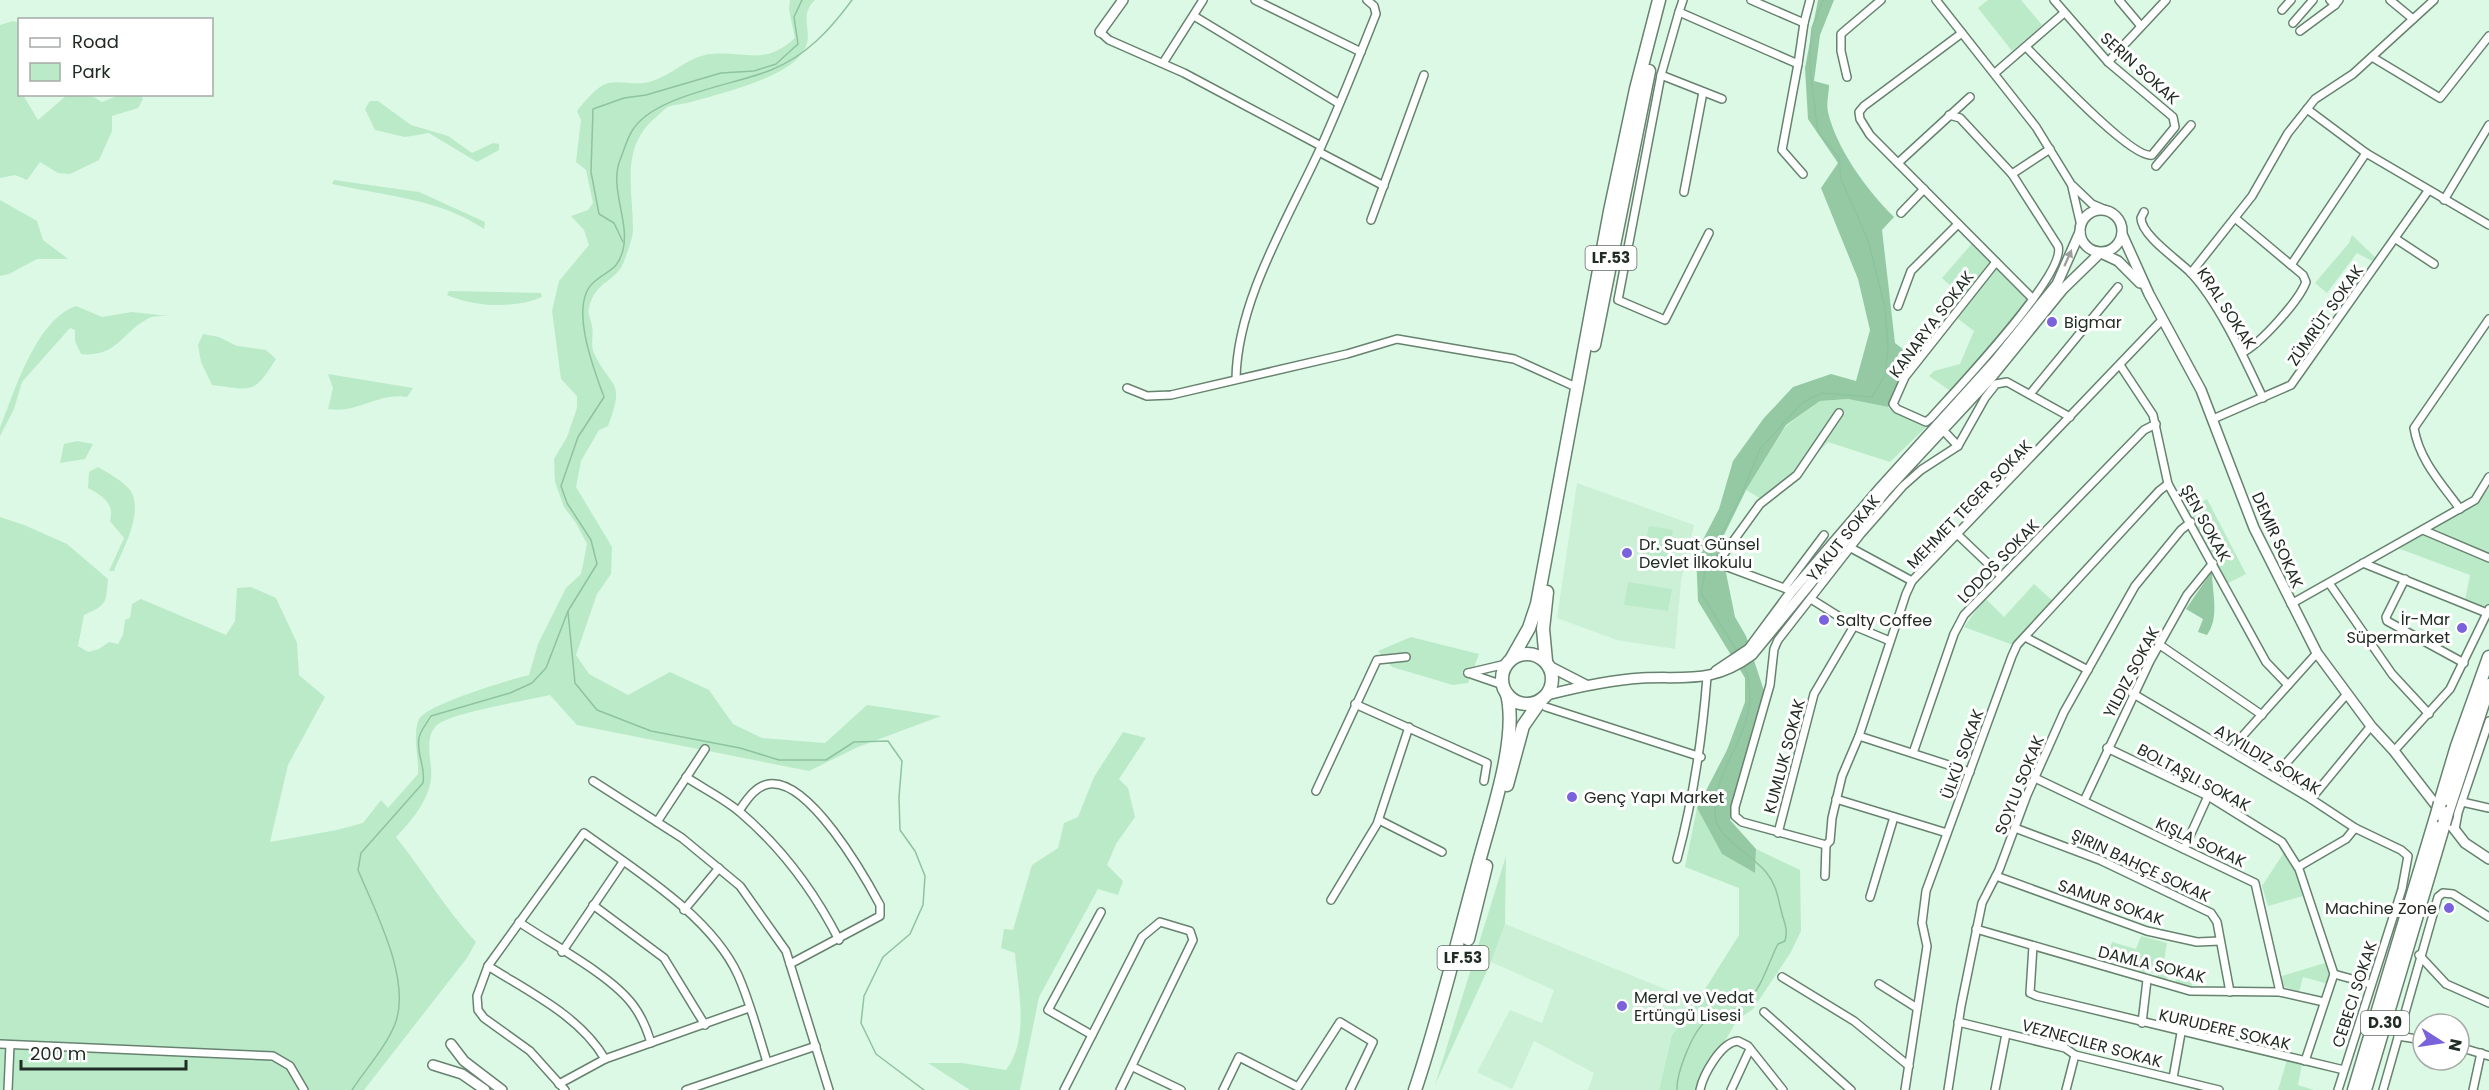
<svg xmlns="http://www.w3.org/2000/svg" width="2489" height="1090" viewBox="0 0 2489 1090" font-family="Poppins,sans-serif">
	<rect width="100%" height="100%" fill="#dbf9e4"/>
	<g fill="#ccf0d6">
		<path d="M1577,483L1694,525L1681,581L1675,649L1617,640L1557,618Z"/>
		<path d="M1505,924L1697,1002L1672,1035L1659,1090H1588L1594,1073L1534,1041L1512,1089L1477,1072L1510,1010L1542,1023L1554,990L1491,962Z"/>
	</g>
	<g fill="#bbeac9">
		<path d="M790,0H815C794,20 822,36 796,60C773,81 720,94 691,102C684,104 675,104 668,107C664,109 659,115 655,118C620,148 633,189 633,229C633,238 628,250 625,259C618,282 595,280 589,308C587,314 591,320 592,326C594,334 590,345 594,353C611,390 626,378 608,426L599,430L581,461L576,487L612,547L611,574L597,594L576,655L589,674L628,695L670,672L709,690L733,724L762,738L825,743L867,705L941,716L858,747L809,771L577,725L550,695C530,700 447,713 436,726C423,740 433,762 431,779C428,802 411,821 396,837C424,872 446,910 476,942L467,958L364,1090H0V517L24,525L67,544L108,579C106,603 107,605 84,615L78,646L88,652L99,649L109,642L118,644L123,635L125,620L130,618L132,604L141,599L226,635L235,621L237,588L251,587L276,598L297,643L299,675L325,697L288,765L270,842L337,830L363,823L381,800L388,808L418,774C419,757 412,735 419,719C425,705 511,679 529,675L538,644L566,588L581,574L587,544L576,523L564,507L555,482L554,459L567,437L577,408V396L561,379L552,311L559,281L589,245L584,230L571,216L588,210L593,203L586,170L576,162L581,120L577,111C585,101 592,92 603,85C614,79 632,85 644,83C670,79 686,56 712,54C747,51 765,66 795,38L789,10Z"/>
		<path d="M1988,0H2021L2042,25L2012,51L1978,8Z"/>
		<path d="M13,21L19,23L20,94L23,95L38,120L67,95H90L102,102L117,96L141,95L143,99L138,108L112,116V131L99,160L70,174L58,173L40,162L27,180L15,175L0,178V25Z"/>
		<path d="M370,101H378L411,125L448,136L472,153L493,143L499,144V150L477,162L429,133L405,137L375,130L365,109Z"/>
		<path d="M334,180L419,192L485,222L484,229C441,199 381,195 332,184Z"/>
		<path d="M0,200L37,221L43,240L68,259H37L9,274L0,276Z"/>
		<path d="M2352,235L2376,258L2372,261L2357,253L2327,293L2315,283L2349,243Z"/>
		<path d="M1976,239L2032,290L2013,320L1952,392L1929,376L1934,371L1960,364L1974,331L1957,318L1969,303L1942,278Z"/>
		<path d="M449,291L541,293L542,297C514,309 474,307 447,295Z"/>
		<path d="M76,306L102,317L132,312L168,316C162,316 154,316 149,318C123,331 117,358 81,354L75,341V330L70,328L22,382L14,409L0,436V428C15,390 36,320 76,306Z"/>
		<path d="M203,334L219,337L237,346L266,350L276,359C253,395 253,390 212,385L201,362L198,345Z"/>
		<path d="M328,374L413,388L407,397C379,392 357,414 328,409L333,388Z"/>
		<path d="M1848,399L1888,407L1926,427L1890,462L1828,442L1768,503L1746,490L1786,426L1820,401Z"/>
		<path d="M77,441L93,444L85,459L60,463L64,444Z"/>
		<path d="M98,467C108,473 123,481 130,490C145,512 122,550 114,571H109L124,538L110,521C115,504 103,496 88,488L89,472Z"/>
		<path d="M2489,488V608L2465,600L2470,575L2392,546L2452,508L2463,512Z"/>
		<path d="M2207,499L2246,574L2226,584L2185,511Z"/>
		<path d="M1649,526L1673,530L1668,558L1643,554Z"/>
		<path d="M1628,582L1672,589L1668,611L1624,605Z"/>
		<path d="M2034,584L2054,602L2013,645L1964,627L1985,598L2004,617Z"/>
		<path d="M1411,637L1479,654L1468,683L1453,685L1392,667L1378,651Z"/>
		<path d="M1123,732L1146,738L1119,779L1128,788L1135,817L1116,844L1107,865L1123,881L1118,895L1098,889L1039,997L1020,1090H970L928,1063H962L1006,1070C1030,1038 1018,991 1015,953L1001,948L1004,929L1013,930L1032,865L1058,848L1064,823L1078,817L1094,777Z"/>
		<path d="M1697,808L1722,854L1755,873L1756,849L1800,870L1801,931L1791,952L1753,1009L1737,1020L1697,1090H1659L1672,1035L1697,1002L1739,935V888L1685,867Z"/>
		<path d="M2285,851L2291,861L2303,896L2268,906L2262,886Z"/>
		<path d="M1506,856L1505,924L1491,962L1435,1085Z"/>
		<path d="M2141,936L2167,943L2164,961L2194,967L2192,988L2175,985L2176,978L2168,976L2166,981L2155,978L2157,974L2147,971L2145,976L2137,973L2138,968L2107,958L2112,942L2136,949Z"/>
		<path d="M2328,962L2331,973L2328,984L2303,977L2299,992L2283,986L2282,976Z"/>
		<path d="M2287,1060L2302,1064L2298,1085L2314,1090H2278Z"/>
	</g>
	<g fill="#94c9a4">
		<path d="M1818,0H1834L1820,35L1814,81L1829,85C1829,93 1826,104 1828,112C1836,148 1868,192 1894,217L1882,230L1895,343L1912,356L1888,407L1848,399L1820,401L1786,425L1746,490L1724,535L1723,558L1735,617L1746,636L1768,703L1730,820L1756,849L1755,873L1722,854L1697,808L1727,750L1745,702V678L1698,601L1696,553L1719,509L1733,461L1764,418L1793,387L1831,374L1856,381L1870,330L1858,279L1821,188L1838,163L1808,119L1805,68Z"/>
		<path d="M2212,571C2212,593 2220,617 2207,635L2198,632L2203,619L2186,609Z"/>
	</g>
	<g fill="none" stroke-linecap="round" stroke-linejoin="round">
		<g stroke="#8ec39f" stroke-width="1.5">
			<path d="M623,242L614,223L599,214L591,172L593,109L624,98L646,95L721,73L754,71L776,64L798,44L794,17L802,0"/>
			<path d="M568,612L575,683L597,710L651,731L740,748L779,760H826L854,742L888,741L902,761L899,797L900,830L915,851L925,876L923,905L910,934L883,957L864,996L861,1023L876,1054L924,1090"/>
			<path d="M1737,651L1701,593L1707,563L1741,496L1760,449L1802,403L1821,393L1872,397L1885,375L1888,347L1885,308L1868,240L1841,179L1839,158L1818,132L1810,71V50L1812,28L1823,0"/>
			<path d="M352,1090C365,1070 386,1047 395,1024C412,980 375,911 358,870L361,853L423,783C426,767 416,754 419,738C420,731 427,723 431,716L510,693L532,683L546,668L568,611L597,564L591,540L567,503L561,486L578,437L604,397C594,370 568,304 594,282C608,269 617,272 623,250C630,222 609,188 620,160C624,150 627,139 632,131C653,95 735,85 771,70C806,56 830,30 852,0"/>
			<path d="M1677,1090C1676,1074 1692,1033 1705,1022C1716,1012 1736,1013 1747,1002C1762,988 1769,961 1778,944L1785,941C1788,929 1785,925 1782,914C1778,899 1777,885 1766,872C1754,857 1719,838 1716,820C1707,765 1769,728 1744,666"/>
		</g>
		<defs>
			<g id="street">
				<path d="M1255,0L1361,52"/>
				<path d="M1683,0L1679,12L1798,64L1804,23"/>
				<path d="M1751,0L1804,23L1810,0"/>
				<path d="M1936,0L2036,127L2071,184L2092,204L2106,210"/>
				<path d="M2119,0L2140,25"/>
				<path d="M2330,0L2335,5L2339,0"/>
				<path d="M2390,0L2413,19"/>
				<path d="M2282,10L2291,0"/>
				<path d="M1679,12L1661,75L1618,300L1665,320L1709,233"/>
				<path d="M1194,16L1338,103"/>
				<path d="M2293,23L2313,0"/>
				<path d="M2300,31L2335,5"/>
				<path d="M1100,32L1109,40L1184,73L1321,146"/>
				<path d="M1962,33L1864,106L1859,112L1860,119L1870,135L2033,299"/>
				<path d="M2026,47C2044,65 2132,160 2152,155L2175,127L2173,117L2108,62L2054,0"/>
				<path d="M2372,57L2440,98L2489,36"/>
				<path d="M2108,62L2166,0"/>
				<path d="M1163,63L1203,0"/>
				<path d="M1798,64L1782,150L1803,174"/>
				<path d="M1995,73L2064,13"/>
				<path d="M1661,75L1722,99"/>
				<path d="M1847,77L1841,51V34L1881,0"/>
				<path d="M2307,109L2366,153L2489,225"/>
				<path d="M1949,115L1960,118L2012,174L2058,246C2068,273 1953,393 1931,418L1926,422L1897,409L1893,404L1905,377L1996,262"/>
				<path d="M1319,152L1384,186"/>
				<path d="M1898,163L1970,97"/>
				<path d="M2156,166L2191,125"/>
				<path d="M2012,174L2050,149"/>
				<path d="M2072,187L2081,226"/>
				<path d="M1684,192L1703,92"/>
				<path d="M2444,200L2489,125"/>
				<path d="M2144,212L2141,218C2141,235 2178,260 2190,272C2219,302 2245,360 2263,398"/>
				<path d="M1901,213L1924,189"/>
				<path d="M2235,218L2303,275L2306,282C2299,301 2260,344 2242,353"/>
				<path d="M1371,220L1424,75"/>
				<path d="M2396,239L2434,264"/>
				<path d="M2291,265L2366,153"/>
				<path d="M2191,273L2252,196L2288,133L2315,99L2353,74L2434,0"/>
				<path d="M1898,306L1911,271L1958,224"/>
				<path d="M2120,365L2153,415L2168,484L2266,662L2288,685"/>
				<path d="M1236,379C1237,301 1288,219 1320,149C1340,105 1358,59 1376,14L1374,6L1367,0"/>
				<path d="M1127,388L1147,396L1171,395L1347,354L1397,339L1514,359L1578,388"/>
				<path d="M2030,394L2118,287"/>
				<path d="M2213,419L2291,385L2428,191"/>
				<path d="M1941,428L1958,446"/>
				<path d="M2460,509C2442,484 2419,460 2414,428L2489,319"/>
				<path d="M2423,530L2489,558"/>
				<path d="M1957,534L2001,576"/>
				<path d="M1851,548L1912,581"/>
				<path d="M2363,563L2487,613"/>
				<path d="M2405,579L2386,617L2387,621L2464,663"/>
				<path d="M2329,583L2392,674L2429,714"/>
				<path d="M1785,587L1824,535"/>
				<path d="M1792,591L1725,566L1721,558L1760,504L1797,475L1839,413"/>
				<path d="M1811,599L1854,626L1890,641"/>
				<path d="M2291,604L2475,500L2489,477"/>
				<path d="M2025,637L2088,670"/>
				<path d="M2160,645L2262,715"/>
				<path d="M1468,673L1506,664"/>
				<path d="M1468,673L1503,685"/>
				<path d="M2132,693L2311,799L2355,828L2401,850L2408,856L2402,889L2338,1090"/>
				<path d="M1355,704L1487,763L1484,781"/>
				<path d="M1546,707L1701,757"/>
				<path d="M1859,736L1970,772"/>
				<path d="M2107,748L2208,796L2282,842L2299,869L2334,974L2305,1061"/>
				<path d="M2230,750L2317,653"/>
				<path d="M2394,751L2450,689L2489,609"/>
				<path d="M1913,753L1954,634L1964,615L2144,430L2156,424"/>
				<path d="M686,777C704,789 725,799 741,813C783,849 814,891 839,940"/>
				<path d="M2274,777L2347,694"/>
				<path d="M2035,778L2255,883L2280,992"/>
				<path d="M593,781L682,838L740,886L786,951L829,1090"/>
				<path d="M1316,791L1377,660L1406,657"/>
				<path d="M1836,799L1947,833"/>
				<path d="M2311,799L2371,726"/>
				<path d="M2084,801L2150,661L2187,595L2213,563"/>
				<path d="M2462,802L2489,808"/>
				<path d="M739,811C746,801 755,786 769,784C809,778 864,875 880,905V916L790,964"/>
				<path d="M1379,820L1442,852"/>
				<path d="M657,822L705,749"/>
				<path d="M2015,828L2100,860L2211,913L2217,922L2230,992"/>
				<path d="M2455,829L2458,813L2489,721"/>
				<path d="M1778,833L1814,694L1854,626"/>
				<path d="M1826,845L1742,822L1735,816V807L1770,685L1774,649L1778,640L1860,535L1903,486L1921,470L1958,446L1985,398L1996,384L2007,382L2070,417"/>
				<path d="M1826,845L1830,841L1832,818L1842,776L1859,736L1906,594L1912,581L2162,320"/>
				<path d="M2184,849L2208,796"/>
				<path d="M1677,859C1694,797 1702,741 1707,677"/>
				<path d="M2298,867L2346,839L2355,828"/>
				<path d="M1825,876L1826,845"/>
				<path d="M1996,876L2147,931L2197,942L2220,941"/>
				<path d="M1870,897L1894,817"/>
				<path d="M1331,900L1377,824L1409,727"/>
				<path d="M593,905L664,958L705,1025"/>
				<path d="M684,910L719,868"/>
				<path d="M519,922C551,944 611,975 633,1005C642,1017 647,1029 651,1043"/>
				<path d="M1976,929L2190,991L2280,992L2324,1002"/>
				<path d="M2033,946L2030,993L2037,996L2344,1070"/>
				<path d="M562,952L623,862"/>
				<path d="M2419,955L2446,984L2489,1003"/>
				<path d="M488,966C529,992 580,1016 605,1059"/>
				<path d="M2334,974L2370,984"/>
				<path d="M1782,977L1854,1021L1909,1066"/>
				<path d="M1879,984L1917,1008"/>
				<path d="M1764,1012L1851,1090"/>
				<path d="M1958,1022L2065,1048L2075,1055L2219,1090"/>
				<path d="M2142,1023L2147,980"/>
				<path d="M1092,1035L1048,1010L1101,912"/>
				<path d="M2398,1036L2423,1040"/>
				<path d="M0,1044L273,1056L290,1066L304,1090"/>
				<path d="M2459,1047L2489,1056"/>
				<path d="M1133,1067L1181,1090"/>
				<path d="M2173,1078L2181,1033"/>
				<path d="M559,1084L605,1059L749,1008"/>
				<path d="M8,1090L10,1045"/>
				<path d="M565,1090L530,1051L484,1018L478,1010L477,996L488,966L584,833C635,870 711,916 738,975C750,1002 758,1033 767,1062"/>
				<path d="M686,1090L816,1046"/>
				<path d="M1064,1090L1142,937L1160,922L1190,931L1193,940L1120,1090"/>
				<path d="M1223,1090L1239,1057L1298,1087L1340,1022L1373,1042L1350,1090"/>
				<path d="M1700,1090C1703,1075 1721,1042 1738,1041L1748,1046L1783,1090"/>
				<path d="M1731,1090L1750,1049"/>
				<path d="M1905,1090L1927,946L1922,923L1926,891L2012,656L2017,645L2159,491L2168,484"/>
				<path d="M1948,1090L1961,1006L1982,903L1999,870L2027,795L2064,712L2135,586L2181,530L2191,522"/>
				<path d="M1995,1090L2006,1034"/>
				<path d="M2066,1090L2075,1055"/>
				<path d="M2383,1090L2438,897L2443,893L2453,894L2489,917"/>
				<path d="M2473,1090L2481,1053"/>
			</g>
			<g id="secondary">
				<path d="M1100,32L1123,0"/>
				<circle cx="2101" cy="231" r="21"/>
				<path d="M2122,234L2149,294L2201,390L2254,528L2317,653L2371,726L2394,751L2465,843L2489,859"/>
				<path d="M2101,253L2118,261L2140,283"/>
				<path d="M1549,666L1586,685"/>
				<path d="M1716,671L1749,649L1792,591L1881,487L1995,361L2057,284L2080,232"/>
				<path d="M1547,695C1578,687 1610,680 1642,678C1686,676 1713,684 1752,655L1886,491L1990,379L2063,289L2100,253"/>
				<path d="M451,1044L464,1061L502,1090"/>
				<path d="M433,1065L462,1074L485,1090"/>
			</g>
			<g id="highway">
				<path d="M1594,345L1649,71"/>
				<circle cx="1527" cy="679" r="25"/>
				<path d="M1512,658L1529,628L1537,604L1610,211L1636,89L1659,0"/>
				<path d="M1546,661L1543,629L1547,592"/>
				<path d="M1507,785L1523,726L1541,700"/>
				<path d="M2440,803L2457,746L2489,657"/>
				<path d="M2447,813L2489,685"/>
				<path d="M1468,939L1486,866"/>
				<path d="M1415,1090C1439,1019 1456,946 1476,873C1488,824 1519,742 1507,694"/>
				<path d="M2354,1090L2437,814"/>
				<path d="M2365,1090L2444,824"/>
			</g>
		</defs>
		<use href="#street" stroke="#67826f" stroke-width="10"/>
		<use href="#secondary" stroke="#67826f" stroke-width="12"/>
		<use href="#highway" stroke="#67826f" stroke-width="15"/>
		<use href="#street" stroke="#fff" stroke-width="7"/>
		<use href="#secondary" stroke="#fff" stroke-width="9"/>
		<use href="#highway" stroke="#fff" stroke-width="12"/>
		<defs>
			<g id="highway-bridge">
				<path d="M2437,814L2440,803"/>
				<path d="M2444,824L2447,813"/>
			</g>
		</defs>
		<use href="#highway-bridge" stroke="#67826f" stroke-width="15" stroke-linecap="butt"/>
		<use href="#highway-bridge" stroke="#fff" stroke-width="12"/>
	</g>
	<defs><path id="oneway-solid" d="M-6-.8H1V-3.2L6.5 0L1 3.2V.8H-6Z" transform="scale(1.5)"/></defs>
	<use fill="#9ba09c" href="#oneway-solid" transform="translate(2068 258) rotate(-66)"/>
	<g fill="#7a62dd" stroke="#fff" stroke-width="2">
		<circle cx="2052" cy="322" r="6"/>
		<circle cx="1627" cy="553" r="6"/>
		<circle cx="1824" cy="620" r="6"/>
		<circle cx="2462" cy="628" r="6"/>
		<circle cx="1572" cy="797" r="6"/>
		<circle cx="2449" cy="908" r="6"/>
		<circle cx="1622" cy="1006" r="6"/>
	</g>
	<g text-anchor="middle" stroke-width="6" stroke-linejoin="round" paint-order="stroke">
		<g fill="#fff" stroke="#646b66" stroke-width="1.5">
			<rect x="1585.5" y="246" width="51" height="24" rx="4.5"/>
			<rect x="1437.5" y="946" width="51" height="24" rx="4.5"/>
			<rect x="2361" y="1011" width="48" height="24" rx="4.5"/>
		</g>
		<g font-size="15" font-weight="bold" fill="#212c24">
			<text x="1611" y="263">LF.53</text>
			<text x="1463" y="963">LF.53</text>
			<text x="2385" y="1028">D.30</text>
		</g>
		<g font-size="16" fill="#212c24" stroke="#fff">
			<text transform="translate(2140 68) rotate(42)" y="6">SERIN SOKAK</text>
			<text transform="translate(2227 308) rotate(57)" y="6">KRAL SOKAK</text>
			<text transform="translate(2325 315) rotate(-55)" y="6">ZÜMRÜT SOKAK</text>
			<text transform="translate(1931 324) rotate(-53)" y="6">KANARYA SOKAK</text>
			<text transform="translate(1969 504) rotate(-46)" y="6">MEHMET TEGER SOKAK</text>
			<text transform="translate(2206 523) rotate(61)" y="6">ŞEN SOKAK</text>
			<text transform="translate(1843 538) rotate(-51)" y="6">YAKUT SOKAK</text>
			<text transform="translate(2278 540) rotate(66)" y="6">DEMIR SOKAK</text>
			<text transform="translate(1998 561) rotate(-46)" y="6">LODOS SOKAK</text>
			<text transform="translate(2131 672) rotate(-62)" y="6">YILDIZ SOKAK</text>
			<text transform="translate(1962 754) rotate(-70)" y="6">ÜLKÜ SOKAK</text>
			<text transform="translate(1784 756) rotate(-75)" y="6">KUMLUK SOKAK</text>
			<text transform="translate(2268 759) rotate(31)" y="6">AYYILDIZ SOKAK</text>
			<text transform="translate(2194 777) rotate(28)" y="6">BOLTAŞLI SOKAK</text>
			<text transform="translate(2019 785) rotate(-68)" y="6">SOYLU SOKAK</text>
			<text transform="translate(2201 842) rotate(25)" y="6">KIŞLA SOKAK</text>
			<text transform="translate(2141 865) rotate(25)" y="6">ŞIRIN BAHÇE SOKAK</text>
			<text transform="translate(2111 902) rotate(19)" y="6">SAMUR SOKAK</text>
			<text transform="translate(2152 964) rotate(14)" y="6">DAMLA SOKAK</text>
			<text transform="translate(2354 994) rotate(-72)" y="6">CEBECI SOKAK</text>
			<text transform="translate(2225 1029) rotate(13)" y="6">KURUDERE SOKAK</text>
			<text transform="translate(2092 1043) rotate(15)" y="6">VEZNECILER SOKAK</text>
		</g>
		<g font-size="16" fill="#212c24" stroke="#fff" text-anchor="start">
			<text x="2064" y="328">Bigmar</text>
			<text x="1639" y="550">Dr. Suat Günsel<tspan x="1639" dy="18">Devlet İlkokulu</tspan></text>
			<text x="2450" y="625" text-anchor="end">İr-Mar<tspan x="2450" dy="18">Süpermarket</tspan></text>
			<text x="1836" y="626">Salty Coffee</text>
			<text x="1584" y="803">Genç Yapı Market</text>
			<text x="2437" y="914" text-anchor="end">Machine Zone</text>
			<text x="1634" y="1003">Meral ve Vedat<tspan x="1634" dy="18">Ertüngü Lisesi</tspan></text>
		</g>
	</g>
	<rect x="18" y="18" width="195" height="78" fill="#ffffff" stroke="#a6aba7" stroke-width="1.5"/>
	<rect x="30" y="38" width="30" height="9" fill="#ffffff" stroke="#a6aba7" stroke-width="1.5"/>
	<text x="72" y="48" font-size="18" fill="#212c24">Road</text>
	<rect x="30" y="63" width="30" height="18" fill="#bbeac9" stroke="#a6aba7" stroke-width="1.5"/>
	<text x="72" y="78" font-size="18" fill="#212c24">Park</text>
	<g transform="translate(2441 1042) rotate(102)"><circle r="28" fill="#ffffff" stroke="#a6aba7" stroke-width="1.5"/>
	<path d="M0-4.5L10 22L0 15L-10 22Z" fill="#7a62dd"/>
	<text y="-9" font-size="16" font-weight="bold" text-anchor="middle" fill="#212c24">N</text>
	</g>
	<path d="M21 1060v9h165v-9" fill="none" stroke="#212c24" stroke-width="3"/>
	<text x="30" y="1060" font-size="18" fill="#212c24" stroke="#ffffff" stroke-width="4.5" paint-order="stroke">200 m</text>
</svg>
